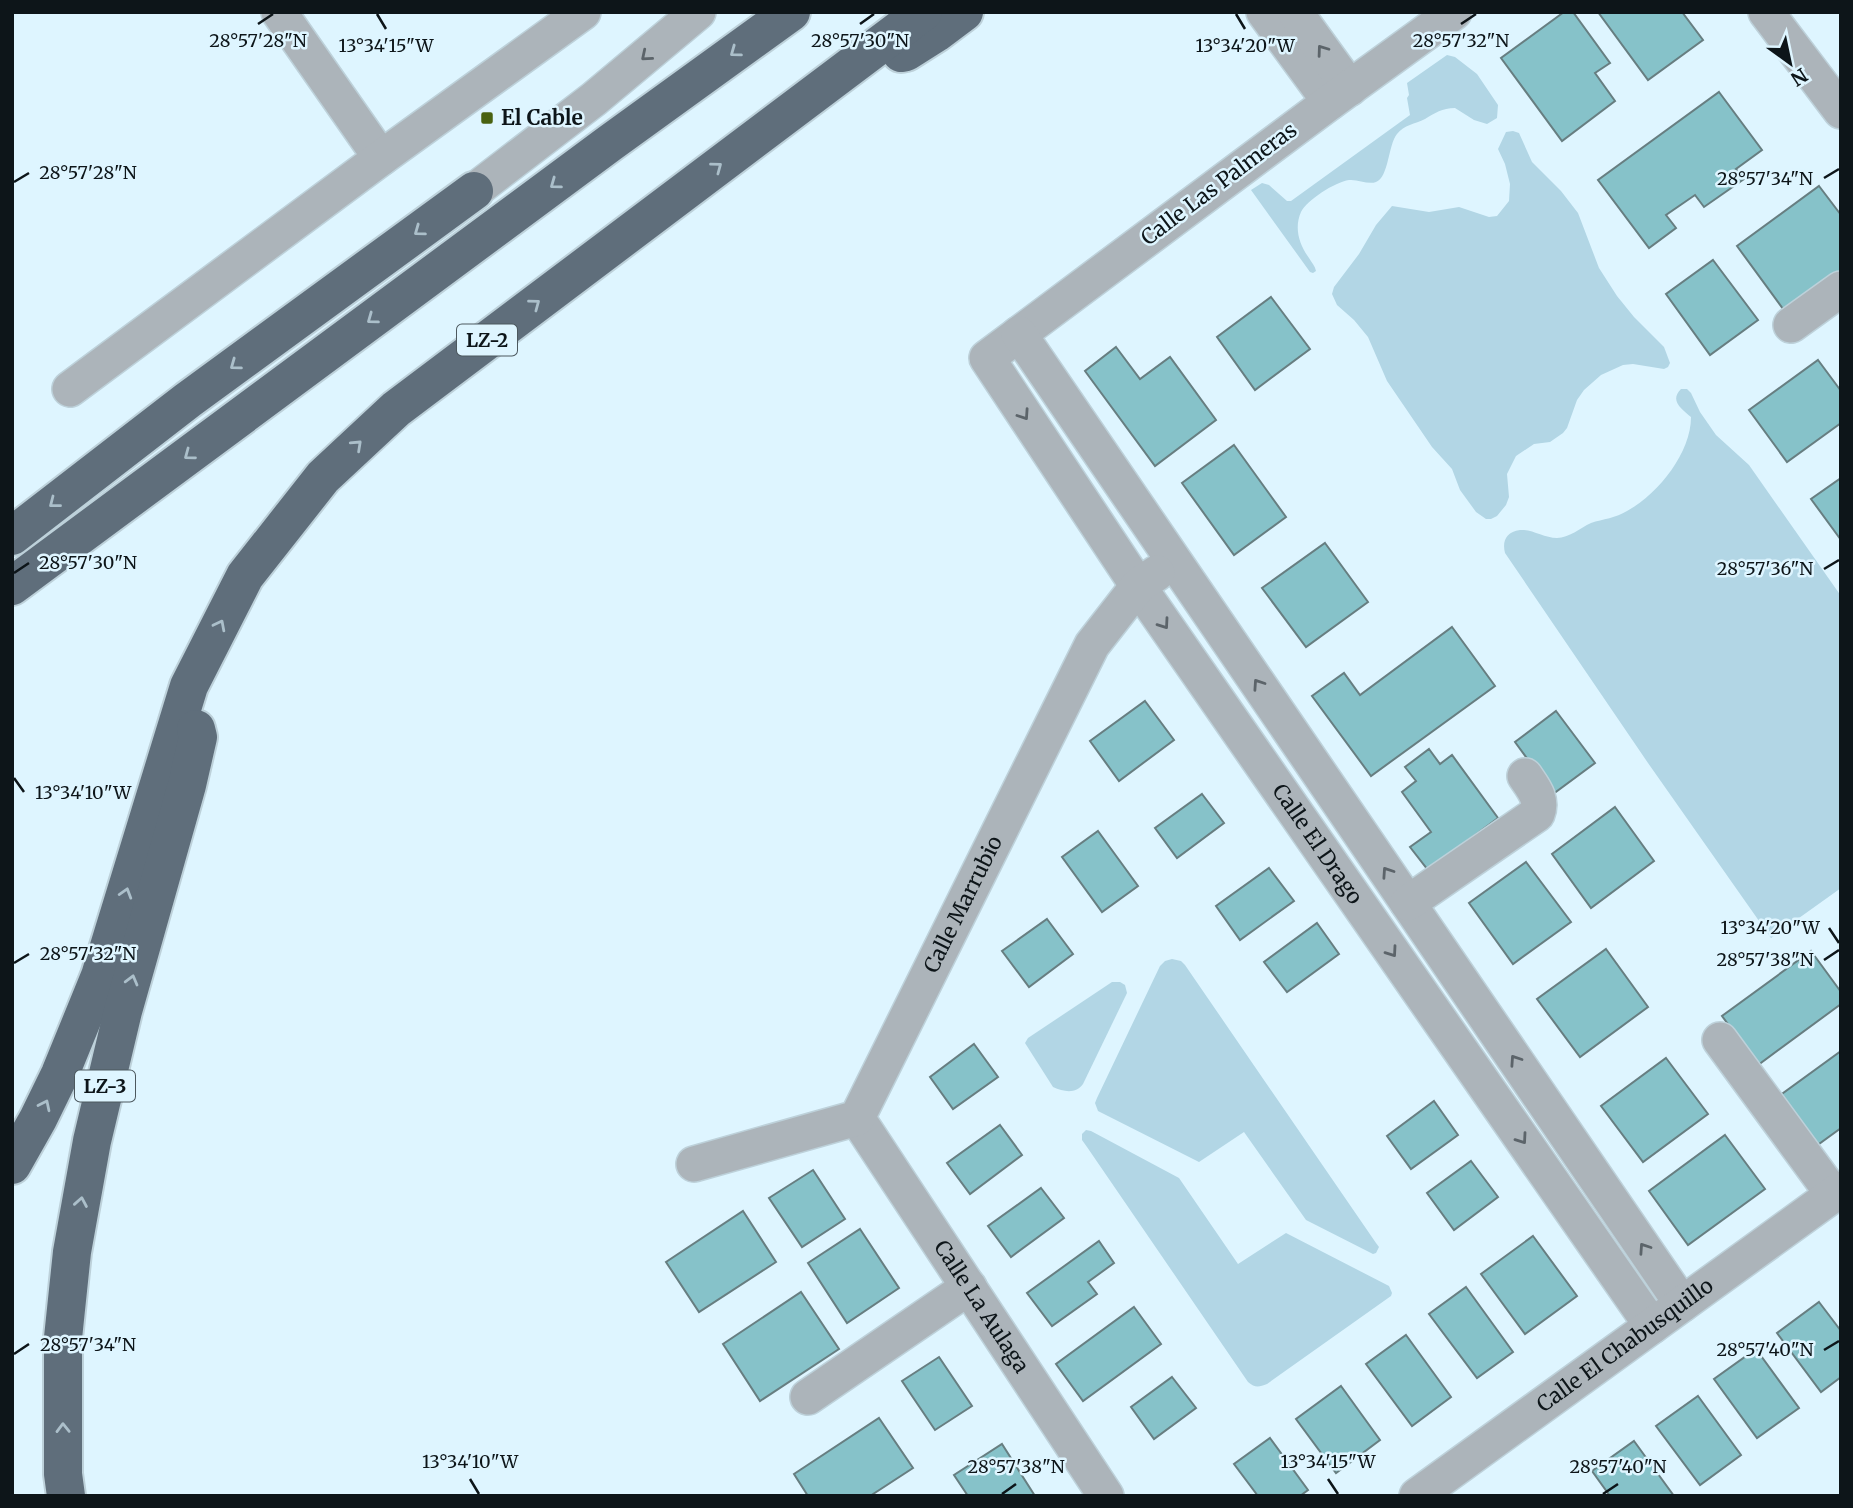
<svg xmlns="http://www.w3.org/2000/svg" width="1853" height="1508" viewBox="0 0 1853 1508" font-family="Merriweather,serif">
	<rect width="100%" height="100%" fill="#def5ff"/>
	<g fill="#b2d6e5">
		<path d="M1447,55L1455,57L1477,74L1498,105L1497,118L1487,124L1474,120L1455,108C1442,108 1435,113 1425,119C1415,124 1404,125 1397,134C1388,145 1389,177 1376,182C1368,185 1358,179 1349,180C1335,182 1307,200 1301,212C1294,228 1299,244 1309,258C1312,263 1315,266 1316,271L1313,273L1310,272L1251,190L1262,183L1269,185L1287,201H1291L1410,115L1407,98L1409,95L1407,83Z"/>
		<path d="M1513,131L1519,133L1532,162L1561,191L1578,213L1599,268L1617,296L1634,317L1664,347L1670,363L1668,367L1664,369L1633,364L1623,365L1601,375L1584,390L1577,400L1567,428L1563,433L1550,442L1534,444L1516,456L1507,474L1509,497L1506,505L1497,516L1491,519H1486L1476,512L1460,490L1452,469L1432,447L1387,381L1368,337L1354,320L1337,305L1332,294L1334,287L1359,254L1376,225L1392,206L1429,212L1459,207L1489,217L1497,216L1509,201L1510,184L1505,164L1498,149L1506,132Z"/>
		<path d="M1681,389H1687L1691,393L1700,412L1716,435L1749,465L1841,596V888L1771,938L1648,763L1505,553C1502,541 1506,532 1520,530C1532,529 1544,538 1557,538C1569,538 1580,528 1591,523C1603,519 1616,518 1627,511C1658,494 1691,453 1691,417C1682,409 1669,401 1681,389Z"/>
		<path d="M1172,959L1181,961L1185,965L1376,1243L1379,1247L1376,1253L1373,1254L1306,1220L1244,1132L1199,1162L1098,1111L1095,1103L1097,1098L1160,966L1165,961Z"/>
		<path d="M1112,982H1120L1125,985L1127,993L1083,1084C1076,1094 1064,1092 1053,1087L1025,1043L1028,1038Z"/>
		<path d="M1086,1130L1091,1131L1179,1178L1238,1264L1286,1233L1389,1286L1392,1293L1391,1296L1267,1384C1259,1387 1255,1388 1248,1382L1087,1147L1082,1140V1134Z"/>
	</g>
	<g fill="#86c2c9" stroke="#677e81" stroke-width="2">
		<path d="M1564,12H1573L1610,63L1595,73L1615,101L1562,141L1501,58Z"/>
		<path d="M1598,12H1682L1703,40L1648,80Z"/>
		<path d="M1719,92L1762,150L1736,169L1744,179L1704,207L1695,195L1666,215L1676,228L1649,248L1598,180Z"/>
		<path d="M1819,186L1841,215V273L1786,313L1737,246Z"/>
		<path d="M1713,260L1758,320L1710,355L1666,294Z"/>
		<path d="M1271,297L1310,349L1255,390L1217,337Z"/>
		<path d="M1116,347L1140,379L1170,357L1216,420L1155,466L1085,371Z"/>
		<path d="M1818,360L1841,391V423L1787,462L1749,410Z"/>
		<path d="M1234,445L1286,517L1234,555L1182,483Z"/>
		<path d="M1841,478V540L1811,499Z"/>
		<path d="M1325,543L1368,602L1306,647L1262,588Z"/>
		<path d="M1452,627L1495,686L1371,776L1312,696L1344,673L1360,695Z"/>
		<path d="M1145,701L1174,740L1119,781L1090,741Z"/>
		<path d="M1556,711L1595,763L1553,794L1515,742Z"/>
		<path d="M1429,749L1440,764L1452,755L1498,818L1428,870L1410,847L1431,832L1402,792L1416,781L1405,767Z"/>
		<path d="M1202,794L1224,823L1177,858L1155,828Z"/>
		<path d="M1615,807L1654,861L1591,908L1552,854Z"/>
		<path d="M1098,831L1138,886L1102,912L1062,857Z"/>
		<path d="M1526,862L1571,922L1513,964L1469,903Z"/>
		<path d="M1269,868L1294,901L1240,940L1216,906Z"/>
		<path d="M1047,919L1073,954L1029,987L1002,951Z"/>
		<path d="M1317,923L1339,954L1287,992L1264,962Z"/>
		<path d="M1606,949L1648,1007L1580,1057L1537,999Z"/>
		<path d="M1811,951L1841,992V1004L1758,1065L1722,1016Z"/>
		<path d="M974,1044L998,1077L953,1109L930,1077Z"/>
		<path d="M1841,1051V1128L1812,1149L1775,1099Z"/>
		<path d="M1666,1058L1708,1114L1643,1162L1601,1106Z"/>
		<path d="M1434,1101L1458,1135L1411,1169L1387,1136Z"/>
		<path d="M1000,1125L1022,1155L970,1194L947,1163Z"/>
		<path d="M1725,1135L1765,1189L1688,1245L1649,1191Z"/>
		<path d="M1471,1161L1498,1197L1454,1230L1427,1193Z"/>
		<path d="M813,1170L845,1219L802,1247L769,1198Z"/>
		<path d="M1041,1188L1064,1218L1011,1257L988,1226Z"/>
		<path d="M743,1211L776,1262L699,1312L666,1262Z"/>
		<path d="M860,1229L899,1288L847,1323L808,1263Z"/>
		<path d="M1533,1236L1577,1296L1525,1334L1481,1274Z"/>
		<path d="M1099,1241L1114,1263L1088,1282L1097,1294L1052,1326L1027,1293Z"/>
		<path d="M1466,1287L1513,1352L1477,1378L1429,1314Z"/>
		<path d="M801,1292L839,1349L760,1401L723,1344Z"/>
		<path d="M1819,1302L1841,1331V1377L1821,1392L1777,1333Z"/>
		<path d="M1134,1307L1161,1344L1083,1401L1056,1364Z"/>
		<path d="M1406,1335L1451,1397L1412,1426L1366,1364Z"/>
		<path d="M1756,1349L1799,1408L1757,1438L1714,1379Z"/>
		<path d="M939,1357L972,1406L935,1430L902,1381Z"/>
		<path d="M1172,1377L1196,1408L1154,1439L1131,1407Z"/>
		<path d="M1341,1386L1380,1440L1336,1473L1296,1419Z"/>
		<path d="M1698,1396L1741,1455L1700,1485L1656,1426Z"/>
		<path d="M879,1418L913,1468L870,1496H808L794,1474Z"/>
		<path d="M1270,1438L1308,1490L1300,1496H1258L1234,1464Z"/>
		<path d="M1634,1441L1674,1496H1610L1592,1471Z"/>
		<path d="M1002,1444L1035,1496H968L954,1475Z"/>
	</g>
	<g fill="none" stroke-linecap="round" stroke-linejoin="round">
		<defs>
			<g id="minor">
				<path d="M279,12L381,158"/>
				<path d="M1264,12L1330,102"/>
				<path d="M1295,12L1350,88"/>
				<path id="s1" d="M1454,12L1330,102L987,358L1138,586L1652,1326"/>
				<path d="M1766,12L1841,111"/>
				<path d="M474,191L594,99L698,12"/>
				<path d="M1791,325L1841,289"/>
				<path d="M1019,334L1682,1304"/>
				<path d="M70,389L381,158L583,12"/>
				<path d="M1408,903L1537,814C1543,799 1533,788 1525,776"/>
				<path d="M1720,1040L1833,1194"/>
				<path id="s2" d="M857,1118L1106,1496"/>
				<path id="s3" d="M694,1164L857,1118L1092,645L1138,586L1157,573"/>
				<path d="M808,1397L969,1287"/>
				<path id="s4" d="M1417,1496L1841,1189"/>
			</g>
			<g id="highway">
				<path d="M901,53L906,52L936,33L964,12"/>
				<path d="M12,536L188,400L474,191"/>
				<path d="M12,586L610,143L791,12"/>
				<path d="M12,1165L38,1119L60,1074L100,976L189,686L245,576L323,477L396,409L923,12"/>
				<path d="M66,1496L63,1474V1338L72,1252L92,1141L123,1011L187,785L198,737L196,729"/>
			</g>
		</defs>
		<use href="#minor" stroke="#bdd1da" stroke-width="38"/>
		<use href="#highway" stroke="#bdd1da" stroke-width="42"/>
		<use href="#minor" stroke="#acb4ba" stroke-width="35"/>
		<use href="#highway" stroke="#5f6e7b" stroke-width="38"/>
	</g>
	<defs><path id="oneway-chevron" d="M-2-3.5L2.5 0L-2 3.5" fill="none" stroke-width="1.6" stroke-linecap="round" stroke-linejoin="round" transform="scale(1.75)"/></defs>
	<g stroke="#5c646a">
		<use href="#oneway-chevron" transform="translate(1322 50) rotate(-126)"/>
		<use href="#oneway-chevron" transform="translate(646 56) rotate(140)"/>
		<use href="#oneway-chevron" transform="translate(1024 415) rotate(56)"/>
		<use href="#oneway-chevron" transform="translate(1164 624) rotate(55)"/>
		<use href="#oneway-chevron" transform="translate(1258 684) rotate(-124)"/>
		<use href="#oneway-chevron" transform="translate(1387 872) rotate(-124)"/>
		<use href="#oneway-chevron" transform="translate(1392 952) rotate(55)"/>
		<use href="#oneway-chevron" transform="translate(1515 1060) rotate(-124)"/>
		<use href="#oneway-chevron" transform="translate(1522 1139) rotate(55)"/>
		<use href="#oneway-chevron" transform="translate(1644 1248) rotate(-124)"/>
	</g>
	<g stroke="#abbfca">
		<use href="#oneway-chevron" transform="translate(735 52) rotate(144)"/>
		<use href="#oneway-chevron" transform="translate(717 167) rotate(-37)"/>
		<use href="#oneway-chevron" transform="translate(555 184) rotate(144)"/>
		<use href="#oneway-chevron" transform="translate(419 231) rotate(144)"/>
		<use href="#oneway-chevron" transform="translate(535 304) rotate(-37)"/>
		<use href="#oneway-chevron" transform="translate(372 319) rotate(144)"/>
		<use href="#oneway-chevron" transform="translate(235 365) rotate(144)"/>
		<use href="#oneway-chevron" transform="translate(357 445) rotate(-43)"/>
		<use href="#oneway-chevron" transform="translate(189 455) rotate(143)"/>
		<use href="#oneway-chevron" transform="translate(54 503) rotate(142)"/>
		<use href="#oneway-chevron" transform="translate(220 625) rotate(-63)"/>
		<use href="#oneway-chevron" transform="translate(126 893) rotate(-73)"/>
		<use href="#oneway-chevron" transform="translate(132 980) rotate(-75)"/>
		<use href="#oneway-chevron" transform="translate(45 1105) rotate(-64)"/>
		<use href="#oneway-chevron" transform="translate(81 1202) rotate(-80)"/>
		<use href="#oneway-chevron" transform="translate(63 1428) rotate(-91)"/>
	</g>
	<path fill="none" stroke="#0d1519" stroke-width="2.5" d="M377,14L386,29M1236,14L1245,29M258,24L273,14M860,24L874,14M1461,24L1476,14M1824,178L1839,169M14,182L29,173M1824,569L1839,560M14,573L29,563M14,778L24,792M1829,928L1839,943M1824,960L1839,950M14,963L29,954M1824,1350L1839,1341M14,1354L29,1344M470,1479L479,1494M1328,1479L1338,1494M1002,1494L1016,1484M1603,1494L1618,1484"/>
	<rect fill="#496211" stroke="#def5ff" stroke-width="2.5" x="480" y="111" width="14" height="14" rx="3.5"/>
	<g text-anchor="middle" stroke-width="5" stroke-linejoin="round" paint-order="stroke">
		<g fill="#def5ff" stroke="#4c585e" stroke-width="2">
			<rect x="457" y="324.5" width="60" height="31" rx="5"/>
			<rect x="75" y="1070.5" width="60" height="31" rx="5"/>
		</g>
		<g font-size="19" font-weight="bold" fill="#0d1519">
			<text x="487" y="347">LZ-2</text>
			<text x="105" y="1093">LZ-3</text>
		</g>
		<g font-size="21" font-weight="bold" fill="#0d1519" stroke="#def5ff" text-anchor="start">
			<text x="501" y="125">El Cable</text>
		</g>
		<g font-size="21" fill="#0d1519" stroke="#def5ff">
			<text transform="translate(1219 184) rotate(-37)" y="7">Calle Las Palmeras</text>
			<text dy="7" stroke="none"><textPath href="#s1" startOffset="1169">Calle El Drago</textPath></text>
			<text dy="7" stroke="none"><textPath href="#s3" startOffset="408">Calle Marrubio</textPath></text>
			<text dy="7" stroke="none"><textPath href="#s2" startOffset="226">Calle La Aulaga</textPath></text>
			<text dy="7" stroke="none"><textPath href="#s4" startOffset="257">Calle El Chabusquillo</textPath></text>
		</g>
	</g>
	<g font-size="18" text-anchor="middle" fill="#0d1519" stroke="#def5ff" stroke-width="5" stroke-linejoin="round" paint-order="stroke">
		<text x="258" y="47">28°57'28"N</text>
		<text x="860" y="47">28°57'30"N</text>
		<text x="1461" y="47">28°57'32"N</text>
		<text x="386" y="52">13°34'15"W</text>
		<text x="1245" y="52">13°34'20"W</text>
		<text x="88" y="179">28°57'28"N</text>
		<text x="1765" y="185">28°57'34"N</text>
		<text x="88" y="569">28°57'30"N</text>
		<text x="1765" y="575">28°57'36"N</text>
		<text x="83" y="799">13°34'10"W</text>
		<text x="1770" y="934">13°34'20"W</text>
		<text x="88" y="960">28°57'32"N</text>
		<text x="1765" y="966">28°57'38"N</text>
		<text x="88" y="1351">28°57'34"N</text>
		<text x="1765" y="1356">28°57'40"N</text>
		<text x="470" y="1468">13°34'10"W</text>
		<text x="1328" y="1468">13°34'15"W</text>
		<text x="1016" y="1473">28°57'38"N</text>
		<text x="1618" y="1473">28°57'40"N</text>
	</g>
	<rect width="1853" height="1508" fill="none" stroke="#0d1519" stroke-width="28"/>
	<g transform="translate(1790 63) rotate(147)" stroke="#def5ff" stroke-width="5" paint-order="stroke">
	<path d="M0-5L12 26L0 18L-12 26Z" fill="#0d1519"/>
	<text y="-10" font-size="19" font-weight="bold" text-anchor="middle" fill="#0d1519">N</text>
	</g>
</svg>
